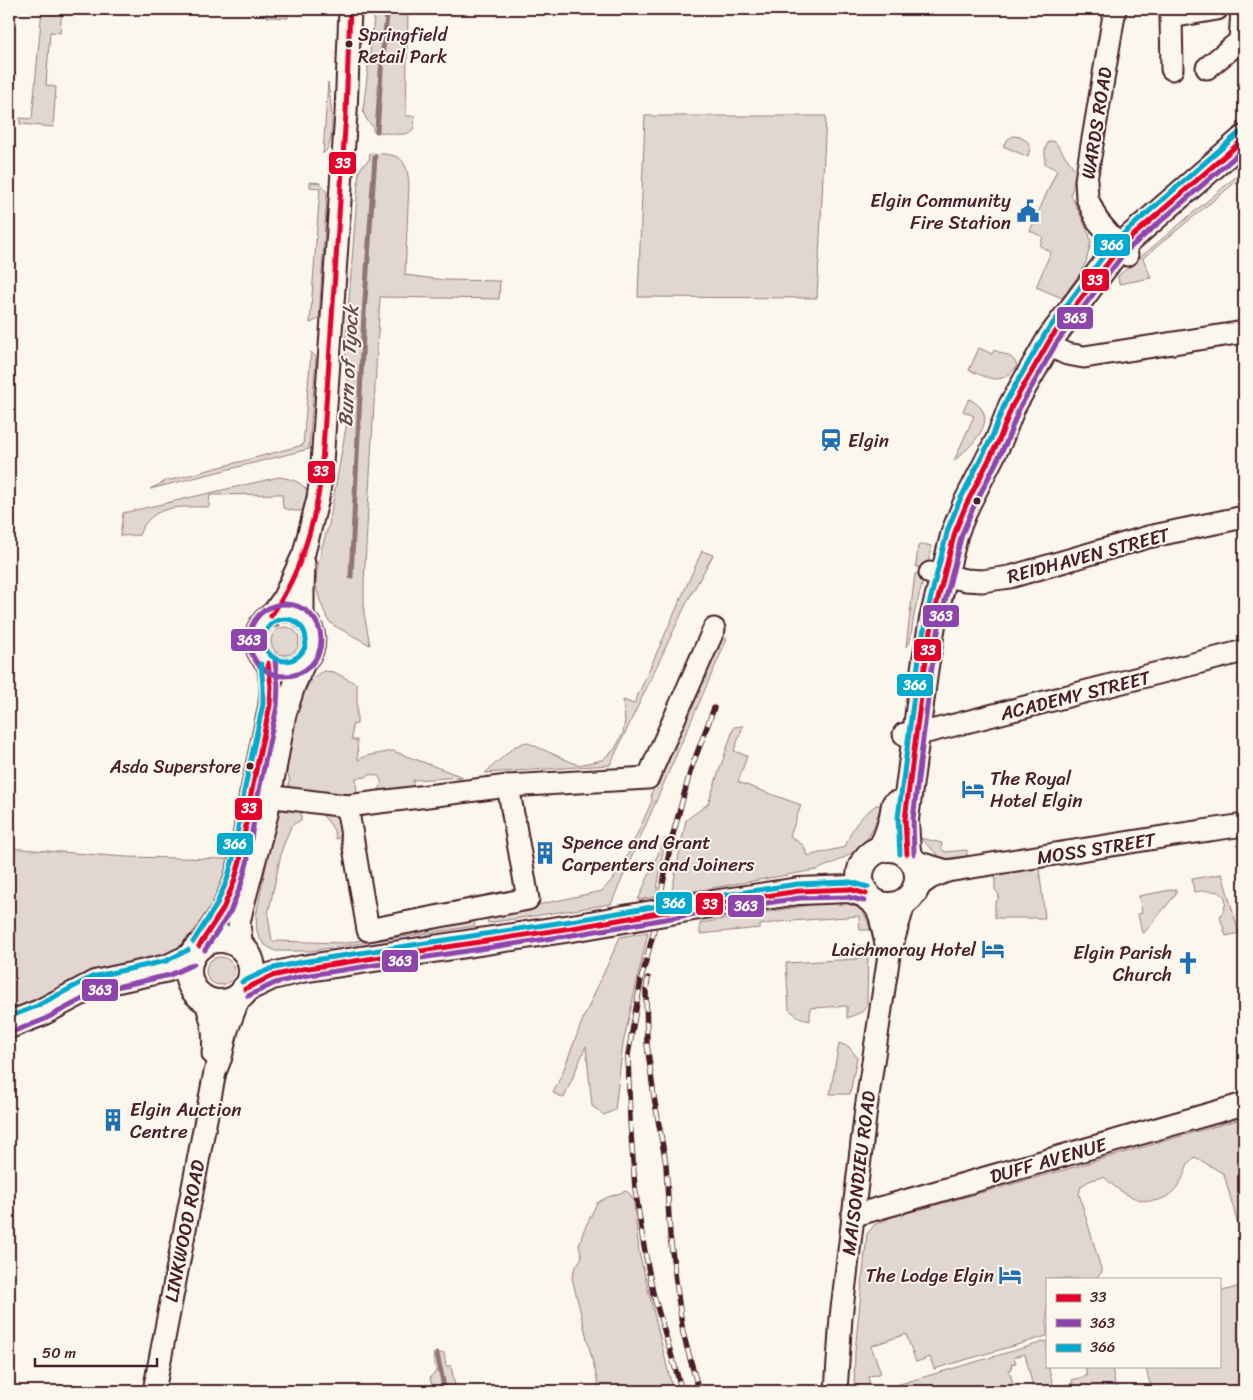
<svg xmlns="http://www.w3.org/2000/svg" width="1253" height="1400" viewBox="0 0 1253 1400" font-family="Sriracha,sans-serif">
	<rect width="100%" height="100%" fill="#fbf7ec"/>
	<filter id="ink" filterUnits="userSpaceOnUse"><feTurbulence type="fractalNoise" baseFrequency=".02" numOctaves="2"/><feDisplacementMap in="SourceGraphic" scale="10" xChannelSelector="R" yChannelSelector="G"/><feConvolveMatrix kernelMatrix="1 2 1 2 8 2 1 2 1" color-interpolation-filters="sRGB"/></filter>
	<g filter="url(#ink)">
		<g fill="#e2d7d0" stroke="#967b7e">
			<path d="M42,9H62L60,33L50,32L46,85L56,87L53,127L20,124V118L32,119Z"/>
			<path d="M267,9H289L288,18L266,17Z"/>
			<path d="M375,9H408L406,116H415C414,120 415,125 413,129C408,139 382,132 373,131V127C368,122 365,118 363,111Z"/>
			<path d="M328,82C330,100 338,141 323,154Z"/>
			<path d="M645,116H826L817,298L638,297Z"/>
			<path d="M1014,136L1020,137L1028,142L1030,148L1028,157L1003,146L1008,139Z"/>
			<path d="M1051,141L1055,142L1076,171L1071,195L1089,234L1091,242L1086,262L1081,272L1062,298L1036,287L1051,252L1040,246L1043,237L1030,231L1057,170L1045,164V150L1048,142Z"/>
			<path d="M370,153C396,155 406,153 409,183L405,275L444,280L500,281L499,299L380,297L364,581V613L370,645L333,625L328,620L320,601L316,586L317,570L322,547L329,524L349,410L345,350L359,171L363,165L369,160Z"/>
			<path d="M1244,170V189L1237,181L1143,258L1151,278L1119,284L1118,276Z"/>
			<path d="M310,182L320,183L327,192L319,319L310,323L320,188L310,187Z"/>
			<path d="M979,348L992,354L994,350C1003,354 1015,356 1017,366C1001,387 989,378 969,370Z"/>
			<path d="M311,352L316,357L309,449L150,489L168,480H171L303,445Z"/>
			<path d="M969,399C1004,417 972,445 954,461L974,416L963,411Z"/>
			<path d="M279,477C292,479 299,481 307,490L305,501L302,511H295L283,508L282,494L210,495L209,507C180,507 152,503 139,535L120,536L123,513Z"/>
			<path d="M923,544L931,546V552L926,569L917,567L916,566L918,546Z"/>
			<path d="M702,551L713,555L688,600L610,765L485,773L514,747L526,742L578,765L602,760L615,749L623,733L625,721L623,700L634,704Z"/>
			<path d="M917,573L925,574L915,610L910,641L909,644L906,647L915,574Z"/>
			<circle cx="285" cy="641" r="14"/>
			<path d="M721,636L727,639L611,904L488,923L486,916L602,891L621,870L652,801L651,794Z"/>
			<path d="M324,671L334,672L357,684V724L352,725V740H357L358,760L366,756L393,751L463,777L413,780V788L377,793V791C382,787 383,781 378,776L370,774L366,777L356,778L357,795L339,796L292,789L288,784L290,780L287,773V768L285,769C290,744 298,679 324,671Z"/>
			<path d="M743,726L734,751L747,756L738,782L801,805L790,836L804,846L807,856L845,847C853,826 858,819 876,805H881C877,817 874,829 867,839C855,855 834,863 816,870L671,895L686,820L708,804L734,727Z"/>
			<path d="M283,809L301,810V820L291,826L282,849L268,915L272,941L346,943L473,918L475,926L310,951H275L265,945L260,939L257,931L256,916L276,813Z"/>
			<path d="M319,811C339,815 339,819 345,837L336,839C335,827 326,820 319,811Z"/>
			<path d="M665,838L656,897L638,900Z"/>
			<path d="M920,838L942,843L941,848L945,852L967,850V856L942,859Z"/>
			<path d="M9,848L126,857L231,859L217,897L198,924L223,939L212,940L9,1025Z"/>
			<path d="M1039,868L1045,918H995V903L998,899L999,894L995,890V875Z"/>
			<path d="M1222,874L1239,933L1226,936L1220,917C1236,890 1214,889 1194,892L1192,879Z"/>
			<path d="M1176,889V894L1144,933H1142L1138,914L1142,913L1139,896Z"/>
			<path d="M834,901C853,902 867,910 870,930H860L859,916L778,922L760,925V928L700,934V923Z"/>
			<path d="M648,932L623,1044L615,1110L604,1115L592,1106L586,1046L564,1098L553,1093L562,1074L583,1019L620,937Z"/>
			<path d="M857,946H868L867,1005L862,1012L847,1018V1006L810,1008V1021C802,1019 794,1015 789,1009L786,963L857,959Z"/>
			<circle cx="220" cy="971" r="14"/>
			<path d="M839,1043L849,1047L857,1057L850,1094H830Z"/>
			<path d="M1244,1118V1247L1224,1174L1195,1157C1185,1164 1187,1169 1182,1179C1163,1216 1126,1200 1104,1177L1091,1180L1081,1186L1079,1194L1102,1272L1095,1279H1047V1336L934,1369L930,1357L916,1362L906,1334L871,1346L881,1373L868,1377L871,1387L854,1391L855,1351L867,1234L874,1225L892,1217L1064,1170Z"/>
			<path d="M626,1191L630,1194L634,1202L639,1252L673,1391H600L572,1278L574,1270L582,1257L579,1245L584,1230L597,1203L608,1197Z"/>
			<path d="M1244,1285V1391H1135L1151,1387L1145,1366H1219V1292Z"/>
			<path d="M1047,1341V1366H1048L1054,1388L1073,1383L1072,1380L1087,1376L1085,1366H1112L1115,1386H1118L1119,1391H1034L1025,1354L1014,1357L1016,1363L1011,1364L1012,1369L1009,1370L1015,1391H876Z"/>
			<path d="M444,1353L446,1366H451L456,1391H433L430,1377L436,1372L433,1354Z"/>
		</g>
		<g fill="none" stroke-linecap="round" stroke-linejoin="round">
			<g stroke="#907477" stroke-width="5">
				<path d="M377,131L382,57L388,9"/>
				<path d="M351,577L364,314L375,157"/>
				<path d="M437,1354L445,1391"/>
			</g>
			<defs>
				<g id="minor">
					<path d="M1115,9L1086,180L1087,198L1097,220L1127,255"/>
					<path d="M1207,68L1240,41L1242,9"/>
					<path d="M1172,69L1171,17L1217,9"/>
					<path d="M1048,345L1067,354L1084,357L1244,332"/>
					<path d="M930,573L966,580L982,581L1010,577L1148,537L1244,517"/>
					<circle cx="285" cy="640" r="29"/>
					<path d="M271,616L283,599L304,553L318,498L321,478L346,113L350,9"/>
					<path d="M303,618V592L304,563"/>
					<path d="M904,734H916L927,732L1244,651"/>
					<path d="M251,794L347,806L508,786L648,778L714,629"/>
					<path d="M347,806L368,930L528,899L508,786"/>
					<path d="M913,861L947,871"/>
					<path d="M916,888L930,878L947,871L1175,835L1244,825"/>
					<path d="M872,900L880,916L888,953"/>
					<path d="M199,946L223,909L234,882L240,861L251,794L270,705L271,686L268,663"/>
					<path d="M242,948L239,923L242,909L267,814L285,714L294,686L304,663"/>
					<path d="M205,999C212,1021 215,1030 213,1054"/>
					<path d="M852,1216L1244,1104"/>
					<path d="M154,1391L215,1072L221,1057L227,1030L240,995"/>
					<path d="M836,1391L841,1317L866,1109L889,955L905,901"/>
				</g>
				<g id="major">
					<circle cx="889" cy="877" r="29"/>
					<path d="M881,849C889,835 893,820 895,805"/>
					<path d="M907,854L905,819L925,666L933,619L955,532L966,505L999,440L1012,406L1051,338L1110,259L1120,247L1244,139"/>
					<path d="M699,906L799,891L849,889L866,894"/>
					<circle cx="220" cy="971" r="32"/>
					<path d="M245,989L272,976L302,969L578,927"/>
					<path d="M9,1025L40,1013L95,984L168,968L191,957"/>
				</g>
			</defs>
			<use href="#minor" stroke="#4a1f2b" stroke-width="25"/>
			<use href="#major" stroke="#4a1f2b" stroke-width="30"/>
			<use href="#minor" stroke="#fbf7ec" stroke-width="21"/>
			<use href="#major" stroke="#fbf7ec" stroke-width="26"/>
			<defs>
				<g id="rail">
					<path d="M648,978L646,990L647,1044L654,1097L666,1164L670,1236L683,1333L699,1391"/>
					<path d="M682,1391L653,1293L643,1241L635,1188L630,1120L628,1055L641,980L653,934L672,838L691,769L714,708"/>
				</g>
			</defs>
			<use href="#rail" stroke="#4a1f2b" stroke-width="5.5"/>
			<use href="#rail" stroke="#fbf7ec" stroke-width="4" stroke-dasharray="11" stroke-linecap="butt"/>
			<defs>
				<path id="major-bridge" d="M578,927L699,906"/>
			</defs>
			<use href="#major-bridge" stroke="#4a1f2b" stroke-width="30" stroke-linecap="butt"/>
			<use href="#major-bridge" stroke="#fbf7ec" stroke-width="26"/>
			<defs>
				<g id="bus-1">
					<path d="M271,616C300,575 314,527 321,478L346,113L350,9"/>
					<path d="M907,854L905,819L925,666L933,619L955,532L966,505L999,440L1012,406L1051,338L1120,247L1244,139"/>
					<path d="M199,946L223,909L234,882L240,861L251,794L270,705L271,686L268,663"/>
					<path d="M245,989L272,976L302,969L578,927L699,906L799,891L849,889L866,894"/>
				</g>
				<g id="bus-2">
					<circle cx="285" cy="640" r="36"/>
					<path d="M914,854L913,819L932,667L940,621L962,534L973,508L1006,443L1019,409L1057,342L1125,252L1244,149"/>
					<path d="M205,950L230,912L241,885L247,863L258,795L277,706L278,686L275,662"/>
					<path d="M248,996L275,983L303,976L579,934L700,913L800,898L848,897L864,901"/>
					<path d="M12,1032L43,1020L98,991L170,975L194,964"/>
				</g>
				<g id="bus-3">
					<circle cx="285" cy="640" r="21"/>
					<path d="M900,854L898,818L918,665L926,617L948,529L959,502L992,437L1005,403L1045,334L1114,242L1239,133"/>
					<path d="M193,942L216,906L227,880L233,859L244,792L263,704V686L261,664"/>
					<path d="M242,982L270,969L301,962L577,920L698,899L798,884L850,882L868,887"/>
					<path d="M9,1017L37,1006L92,977L166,961L188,950"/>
				</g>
			</defs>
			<use href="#bus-1" stroke="#fbf7ec" stroke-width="9"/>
			<use href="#bus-2" stroke="#fbf7ec" stroke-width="9"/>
			<use href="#bus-3" stroke="#fbf7ec" stroke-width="9"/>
			<use href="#bus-1" stroke="#e4002b" stroke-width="5"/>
			<use href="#bus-2" stroke="#8e44ad" stroke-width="5"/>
			<use href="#bus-3" stroke="#00a9ce" stroke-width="5"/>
		</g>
	</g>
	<defs>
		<symbol id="civic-bare" viewBox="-9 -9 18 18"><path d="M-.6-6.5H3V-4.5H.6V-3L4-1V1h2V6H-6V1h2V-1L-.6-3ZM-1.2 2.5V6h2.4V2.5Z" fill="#1f6fb2" stroke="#fbf7ec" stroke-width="2.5" paint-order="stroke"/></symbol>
		<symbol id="station-bare" viewBox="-9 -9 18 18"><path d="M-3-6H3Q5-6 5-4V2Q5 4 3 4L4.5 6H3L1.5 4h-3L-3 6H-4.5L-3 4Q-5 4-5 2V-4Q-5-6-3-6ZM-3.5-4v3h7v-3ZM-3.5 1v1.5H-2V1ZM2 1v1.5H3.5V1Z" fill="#1f6fb2" stroke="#fbf7ec" stroke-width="2.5" paint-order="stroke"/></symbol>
		<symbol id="hotel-bare" viewBox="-9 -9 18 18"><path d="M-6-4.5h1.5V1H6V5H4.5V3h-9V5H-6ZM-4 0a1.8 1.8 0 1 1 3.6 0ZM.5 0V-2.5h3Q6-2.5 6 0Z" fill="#1f6fb2" stroke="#fbf7ec" stroke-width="2.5" paint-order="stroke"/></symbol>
		<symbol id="building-bare" viewBox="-9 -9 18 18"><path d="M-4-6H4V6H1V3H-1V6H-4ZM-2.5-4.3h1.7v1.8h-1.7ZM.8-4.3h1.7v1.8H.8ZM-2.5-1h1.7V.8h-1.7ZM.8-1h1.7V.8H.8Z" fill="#1f6fb2" stroke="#fbf7ec" stroke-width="2.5" paint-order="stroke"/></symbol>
		<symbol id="church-bare" viewBox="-9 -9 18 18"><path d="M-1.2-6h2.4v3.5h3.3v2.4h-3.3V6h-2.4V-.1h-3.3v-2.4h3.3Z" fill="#1f6fb2" stroke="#fbf7ec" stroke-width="2.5" paint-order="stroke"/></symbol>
	</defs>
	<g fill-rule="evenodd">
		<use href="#civic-bare" x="1012" y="195" width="32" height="32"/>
		<use href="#station-bare" x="815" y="424" width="32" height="32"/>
		<use href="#hotel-bare" x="957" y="773" width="32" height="32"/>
		<use href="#building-bare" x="529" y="837" width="32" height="32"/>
		<use href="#hotel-bare" x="977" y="933" width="32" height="32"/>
		<use href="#church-bare" x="1172" y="947" width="32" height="32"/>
		<use href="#building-bare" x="97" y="1104" width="32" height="32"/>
		<use href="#hotel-bare" x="994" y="1259" width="32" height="32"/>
	</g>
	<g fill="#4a1f2b" stroke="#fbf7ec" stroke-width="2">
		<circle cx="349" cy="44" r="4.5"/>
		<circle cx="977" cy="501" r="4.5"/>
		<circle cx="250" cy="766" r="4.5"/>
	</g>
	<g text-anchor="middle" stroke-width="4" stroke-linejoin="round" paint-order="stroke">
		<g font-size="18" fill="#4a1f2b" stroke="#fbf7ec" text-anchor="start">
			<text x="358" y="41">Springfield<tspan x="358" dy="22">Retail Park</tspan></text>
			<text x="241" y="773" text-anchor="end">Asda Superstore</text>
		</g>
		<g font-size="19" fill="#4a1f2b" stroke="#fbf7ec">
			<text transform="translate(1096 123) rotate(-81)" y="7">WARDS ROAD</text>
			<text transform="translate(1088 555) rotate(-15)" y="7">REIDHAVEN STREET</text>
			<text transform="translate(1075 695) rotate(-14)" y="7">ACADEMY STREET</text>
			<text transform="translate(1096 848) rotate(-9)" y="7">MOSS STREET</text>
			<text transform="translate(1048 1160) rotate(-16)" y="7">DUFF AVENUE</text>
			<text transform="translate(858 1173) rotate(-83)" y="7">MAISONDIEU ROAD</text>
			<text transform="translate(184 1231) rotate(-79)" y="7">LINKWOOD ROAD</text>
		</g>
		<g font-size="19" fill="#4a1f2b" stroke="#fbf7ec" text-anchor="end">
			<text x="1011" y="207">Elgin Community<tspan x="1011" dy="22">Fire Station</tspan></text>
			<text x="848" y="447" text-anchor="start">Elgin</text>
			<text x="990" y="785" text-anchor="start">The Royal<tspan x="990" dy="22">Hotel Elgin</tspan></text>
			<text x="562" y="849" text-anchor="start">Spence and Grant<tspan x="562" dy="22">Carpenters and Joiners</tspan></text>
			<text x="976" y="956">Laichmoray Hotel</text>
			<text x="1172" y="959">Elgin Parish<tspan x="1172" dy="22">Church</tspan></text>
			<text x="130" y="1116" text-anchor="start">Elgin Auction<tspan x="130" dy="22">Centre</tspan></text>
			<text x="994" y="1282">The Lodge Elgin</text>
		</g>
		<g font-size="20" font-style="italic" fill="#6d4a51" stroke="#fbf7ec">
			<text transform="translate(348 366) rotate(-87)" y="7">Burn of Tyock</text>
		</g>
	</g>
	<g stroke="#fbf7ec" stroke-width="2">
		<rect x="328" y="151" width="29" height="24" rx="5" fill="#e4002b"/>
		<rect x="1093" y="233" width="38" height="24" rx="5" fill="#00a9ce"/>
		<rect x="1081" y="268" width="29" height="24" rx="5" fill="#e4002b"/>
		<rect x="1056" y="306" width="38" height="24" rx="5" fill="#8e44ad"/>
		<rect x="307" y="460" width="29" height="24" rx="5" fill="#e4002b"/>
		<rect x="922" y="604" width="38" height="24" rx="5" fill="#8e44ad"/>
		<rect x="230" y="628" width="38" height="24" rx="5" fill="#8e44ad"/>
		<rect x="913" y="638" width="29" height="24" rx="5" fill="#e4002b"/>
		<rect x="896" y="673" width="38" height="24" rx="5" fill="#00a9ce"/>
		<rect x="234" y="797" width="29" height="24" rx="5" fill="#e4002b"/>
		<rect x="216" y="832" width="38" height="24" rx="5" fill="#00a9ce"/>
		<rect x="655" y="891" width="38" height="24" rx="5" fill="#00a9ce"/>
		<rect x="695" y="892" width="29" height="24" rx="5" fill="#e4002b"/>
		<rect x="727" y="894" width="38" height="24" rx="5" fill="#8e44ad"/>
		<rect x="381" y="949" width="38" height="24" rx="5" fill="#8e44ad"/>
		<rect x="81" y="978" width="38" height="24" rx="5" fill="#8e44ad"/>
	</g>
	<g font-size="14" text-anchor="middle" font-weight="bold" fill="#fff">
		<text x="343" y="168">33</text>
		<text x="1112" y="250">366</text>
		<text x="1095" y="285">33</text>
		<text x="1075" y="323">363</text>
		<text x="321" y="476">33</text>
		<text x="941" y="621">363</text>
		<text x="249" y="645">363</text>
		<text x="928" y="655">33</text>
		<text x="915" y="690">366</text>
		<text x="249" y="813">33</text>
		<text x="235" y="849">366</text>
		<text x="674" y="908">366</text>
		<text x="710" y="909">33</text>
		<text x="746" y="911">363</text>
		<text x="400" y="966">363</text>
		<text x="100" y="995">363</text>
	</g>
	<rect width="1253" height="1400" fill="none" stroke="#fbf7ec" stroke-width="30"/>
	<rect x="15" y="15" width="1223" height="1370" fill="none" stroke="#4a1f2b" stroke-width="2" filter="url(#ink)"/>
	<rect x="1046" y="1278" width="175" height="90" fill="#fbf7ec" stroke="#b4a19f"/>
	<rect x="1056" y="1294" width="25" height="8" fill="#e4002b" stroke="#b4a19f"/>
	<text x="1090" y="1302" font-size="15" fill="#4a1f2b">33</text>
	<rect x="1056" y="1319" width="25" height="8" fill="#8e44ad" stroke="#b4a19f"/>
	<text x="1090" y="1328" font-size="15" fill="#4a1f2b">363</text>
	<rect x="1056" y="1344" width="25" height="8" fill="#00a9ce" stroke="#b4a19f"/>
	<text x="1090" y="1352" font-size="15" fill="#4a1f2b">366</text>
	<path d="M35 1358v8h122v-8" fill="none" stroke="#4a1f2b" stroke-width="2.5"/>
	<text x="42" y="1358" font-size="15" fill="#4a1f2b" stroke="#fbf7ec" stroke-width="4" paint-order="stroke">50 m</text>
</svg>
